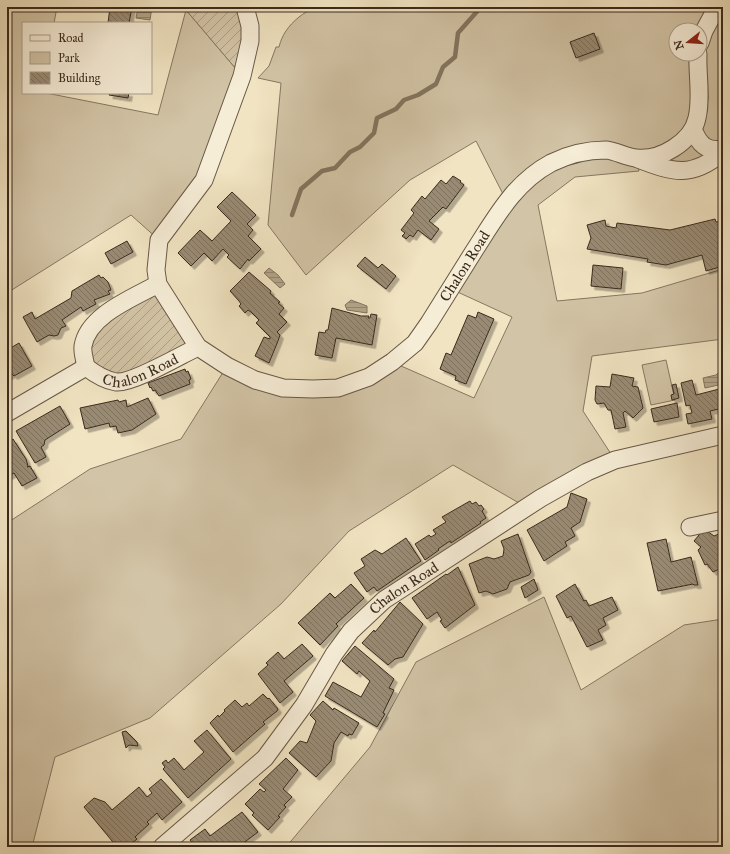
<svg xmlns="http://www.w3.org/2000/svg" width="730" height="854" viewBox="0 0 730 854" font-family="'IM FELL Great Primer',serif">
	<defs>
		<pattern id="garden-furrows" width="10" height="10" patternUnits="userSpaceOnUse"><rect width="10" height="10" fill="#d2c4a6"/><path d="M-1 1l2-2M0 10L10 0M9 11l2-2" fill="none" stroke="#ab9f87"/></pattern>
		<pattern id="water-rules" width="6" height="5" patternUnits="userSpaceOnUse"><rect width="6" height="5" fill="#b3a58a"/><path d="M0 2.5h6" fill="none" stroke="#938770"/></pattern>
		<pattern id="building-back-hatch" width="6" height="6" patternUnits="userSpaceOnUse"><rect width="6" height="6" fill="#998b73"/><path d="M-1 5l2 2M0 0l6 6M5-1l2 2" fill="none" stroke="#7e725e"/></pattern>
		<filter id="shadow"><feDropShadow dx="3.5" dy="3.5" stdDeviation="0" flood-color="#0004"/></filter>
	</defs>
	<rect width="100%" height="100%" fill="#f1e4c2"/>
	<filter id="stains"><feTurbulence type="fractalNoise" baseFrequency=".005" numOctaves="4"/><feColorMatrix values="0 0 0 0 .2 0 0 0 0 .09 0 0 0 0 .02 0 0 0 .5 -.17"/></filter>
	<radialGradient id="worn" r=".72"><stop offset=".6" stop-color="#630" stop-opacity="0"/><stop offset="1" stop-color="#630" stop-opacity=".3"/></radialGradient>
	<g fill="#d2c4a6" stroke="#867762" fill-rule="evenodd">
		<path d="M7,7H57L54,23H23V93H46L158,115L186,10L242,76L212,160L159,240L131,215L7,293Z"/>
		<path d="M312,7H723V152L705,166L636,159L639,171L575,177L538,205L557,301L642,293L723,269V339L592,356L583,411L615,460L526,507L453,465L349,531L281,604L150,718L55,757L32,847H7V523L90,469L181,439L227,366L313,389L392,362L474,398L512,317L451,289L506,200L476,141L410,180L306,275L268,225L281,83L258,78L269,66L276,47H279C282,35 288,26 299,17C303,13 309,12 312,7ZM676,30H700V54H676Z"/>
		<path d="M666,360L675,400L651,405L642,365Z"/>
		<path d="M544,597L581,690L684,625L723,619V847H286L370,747L416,662Z"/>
	</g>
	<g fill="url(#garden-furrows)" stroke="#867762">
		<path d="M185,7H245L242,76L186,10Z"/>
		<path d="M158,284L198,347L133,378L86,367L89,328Z"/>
	</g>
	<g fill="url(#water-rules)" stroke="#83745e">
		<path d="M138,7H152L150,20L136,18Z"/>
		<path d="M269,268L278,275L285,284L280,288L264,273Z"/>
		<path d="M351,300L367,306V313L347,310L345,305Z"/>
		<path d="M718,373L723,375V384L705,388L703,378L716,375Z"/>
	</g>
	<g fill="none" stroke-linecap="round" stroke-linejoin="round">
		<path stroke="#83745e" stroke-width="4.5" d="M292,215L301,189L322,171L335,168L350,152L360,147L374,133L377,118L396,109L404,100L418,95L436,84L443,67L455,57L458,33L481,7"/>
	</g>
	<g fill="url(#building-back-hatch)" stroke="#3a2a1d" filter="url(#shadow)">
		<path d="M110,7H132L129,23H108Z"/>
		<path d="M594,33L600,49L576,58L570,42Z"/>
		<path d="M110,93H129L128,98L109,95Z"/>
		<path d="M453,176L461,181L460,182L464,185L446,209L443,207L429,221L439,229L431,240L418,230L413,237L410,235L406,239L402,236L405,233L401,230L414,213L411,210L422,196L425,199L441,180L446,184Z"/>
		<path d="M232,192L256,215L247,224L253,230L248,236L261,249L249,261L248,259L240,269L227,257L229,255L223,249L212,261L204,253L191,266L178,253L200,230L212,241L231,221L217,207Z"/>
		<path d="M715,219L716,222L723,221V266L706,271L702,255L666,265L647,262L648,259L587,249L591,238L587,225L605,220L606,226L616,228L617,223L670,230Z"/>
		<path d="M127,241L133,252L111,264L105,253Z"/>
		<path d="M365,257L378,268L382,264L396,276L386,289L357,266Z"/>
		<path d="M593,265L623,268L621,289L591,286Z"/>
		<path d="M249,272L271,291L270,293L280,302L278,303L284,308L279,314L287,322L277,332L280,335L278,341L269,363L255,356L264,337L270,339V337L256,323L259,320L251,312L248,310L245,313L239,306L241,304L239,301L230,291Z"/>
		<path d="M99,275L101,278L103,277L108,282L111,290L108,291L110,294L94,300L96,304L83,311L81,307L62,320L66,326L61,328L58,335L54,336L49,335L37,342L23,317L32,312L35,319L71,298L72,291Z"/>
		<path d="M332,308L361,316H369L368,318H370L371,314L377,315L372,345L336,338L332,358L315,355L319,332L325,333L326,330H328Z"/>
		<path d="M478,312L494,319L466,384L455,380L456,376L440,369L446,353L451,355L468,315L476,318Z"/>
		<path d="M19,343L32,366L14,376L12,374L7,377V350Z"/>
		<path d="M185,369L186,372L188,371L191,379L189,380L190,384L159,396L155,390L153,391L151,387L150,388L148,383Z"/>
		<path d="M612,374L634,378L632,386L638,387L643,408L633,418L625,411L623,413L626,427L615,429L611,410H608L604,403L597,404L595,400L596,386L610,387Z"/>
		<path d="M692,380L696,395L723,388V408L710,411L712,419L688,424L686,414L692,413L690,405L686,406L681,383Z"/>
		<path d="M676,384L679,398L672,400L671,395L674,394L672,385Z"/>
		<path d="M148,398L156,414L132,430L118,433L116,426L110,427L109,423L85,429L80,408L118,400L119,402L126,400L127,407Z"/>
		<path d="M677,403L679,417L654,422L651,409Z"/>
		<path d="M60,406L70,424L45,440L44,445L41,447L46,457L35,463L16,431Z"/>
		<path d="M13,439L26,459L28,466L27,467L30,466L37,478L22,486L14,473L7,477V443Z"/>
		<path d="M571,493L587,499L580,522L571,528L575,536L565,542L567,546L544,561L527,530L567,507Z"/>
		<path d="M470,501L472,504L476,502L479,506L481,505L484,509L482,511L486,518L480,522L481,523L451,543L450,541L438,549L439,550L425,560L415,544L429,535L431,537L436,534L433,530L446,522L442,517Z"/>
		<path d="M704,529L714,536L721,533L720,530L723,529V567L713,572L707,564L705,565L698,550L701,547L694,541Z"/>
		<path d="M518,534L531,572L529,575L510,582L507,589L493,594L486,591L479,593L469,564L487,557L494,559L503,556L504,549L501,541Z"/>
		<path d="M406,538L421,561L377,591L374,587L367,592L354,573L365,566L361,559L375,550L382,554Z"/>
		<path d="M666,539L671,562L691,557L698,585H694L693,584L658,591L647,543Z"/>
		<path d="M458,567L475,605L445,628L440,621L442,620L437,612L427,619L412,598L446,574L447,575Z"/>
		<path d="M534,579L538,590L525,598L521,587Z"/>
		<path d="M351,584L364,598L336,624L338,626L320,645L298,623L330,593L335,598Z"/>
		<path d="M575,584L584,601L586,600L589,606L612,597L618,610L603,618L606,625L598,630L603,640L587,647L571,616L567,618L556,596Z"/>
		<path d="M400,602L423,624L403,657L395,659L388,665L362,643L374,630L375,632Z"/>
		<path d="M302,644L313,656L284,681L293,692L280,703L258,674L268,665L266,663L278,652L284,659Z"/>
		<path d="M355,646L394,679L389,688L394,690L383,713L385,714L377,727L325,696L333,682L361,697L370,681L359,671L357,674L342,661Z"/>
		<path d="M263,694L268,699L269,698L278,709L277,711L263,722L265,724L233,752L210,723L218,715L219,717L225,711L224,710L235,700L242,707L247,703L249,706Z"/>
		<path d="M323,701L333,710L334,708L359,723L352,735L349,734L348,736L341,732L334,743L331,761L316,777L289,753L300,741L307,743L316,721L310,715Z"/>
		<path d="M207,730L231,759L188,798L163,769L165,767L162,763L166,760L168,763L174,758L184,770L204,752L194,741Z"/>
		<path d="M126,731L137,742L138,746L129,745L126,748L122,732Z"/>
		<path d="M286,758L298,770L283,789L292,797L284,805L286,807L278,816L280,817L268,830L252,815L254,813L245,804L260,789L264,792L266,790L259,784Z"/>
		<path d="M161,779L182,802L162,820L157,813L147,822L149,824L135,837L137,839L127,847H117L84,807L94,798L105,802L112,810L139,787L147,797L152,793L149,789Z"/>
		<path d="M242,812L258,832L238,847H195L190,840L205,829L210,836Z"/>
		<path d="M83,843L87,847H74Z"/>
	</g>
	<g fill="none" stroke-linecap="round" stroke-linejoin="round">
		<defs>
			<g id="minor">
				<path id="s1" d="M245,7L250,26V41L242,76L204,180L159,240L156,270L158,284L198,347L227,366L255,380L283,388L313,389L338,388L369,377L392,362L415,343L429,323C444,299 459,275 474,251C496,217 514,183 551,163C567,155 588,150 606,150C616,151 626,157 636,158C660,161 692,142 697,118C702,97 697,75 698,54"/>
				<path d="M700,43L704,31L717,7"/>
				<path d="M693,129C699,144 706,152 723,149"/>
				<path d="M638,159C674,173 692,178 723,152"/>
				<path id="s2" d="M158,284C133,298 88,315 83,346C82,352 85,361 86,367C95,374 104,380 116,382C132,384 181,355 198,347"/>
				<path d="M7,413L86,367"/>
				<path d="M690,527L723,520"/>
				<path id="s3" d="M162,847L265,758L304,705L334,654L351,631L384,600L541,498L587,472L615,460L723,435"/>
			</g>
		</defs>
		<use href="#minor" stroke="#685846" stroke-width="19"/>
		<use href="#minor" stroke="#f6edd7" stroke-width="17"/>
	</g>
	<g text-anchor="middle" stroke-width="3" stroke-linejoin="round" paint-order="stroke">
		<g font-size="15" fill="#3a2a1d" stroke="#f6edd7">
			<text dy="5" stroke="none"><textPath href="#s1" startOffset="707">Chalon Road</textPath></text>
			<text dy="5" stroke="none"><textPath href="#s2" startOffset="182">Chalon Road</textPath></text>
			<text dy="5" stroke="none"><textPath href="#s3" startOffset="358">Chalon Road</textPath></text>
		</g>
	</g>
	<rect width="730" height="854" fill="none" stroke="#f1e4c2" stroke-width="24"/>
	<rect x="8" y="8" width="714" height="838" fill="none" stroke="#3a2a1d" stroke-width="2"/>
	<rect x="12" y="12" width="706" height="830" fill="none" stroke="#3a2a1d"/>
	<rect x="22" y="22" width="130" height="72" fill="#f6edd7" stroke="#ab9f8d"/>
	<rect x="30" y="35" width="20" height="6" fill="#f6edd7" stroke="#ab9f8d"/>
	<text x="58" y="42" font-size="12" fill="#3a2a1d">Road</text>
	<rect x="30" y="52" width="20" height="12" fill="#d2c4a6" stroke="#ab9f8d"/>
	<text x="58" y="62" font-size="12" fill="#3a2a1d">Park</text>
	<rect x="30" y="72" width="20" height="12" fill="url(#building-back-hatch)" stroke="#ab9f8d"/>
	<text x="58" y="82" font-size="12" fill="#3a2a1d">Building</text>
	<g transform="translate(688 42) rotate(253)"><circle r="19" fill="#f6edd7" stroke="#ab9f8d"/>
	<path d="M0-3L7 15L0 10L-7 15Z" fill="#8f2418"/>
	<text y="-6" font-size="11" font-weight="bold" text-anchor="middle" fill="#3a2a1d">N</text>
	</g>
	<rect width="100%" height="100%" filter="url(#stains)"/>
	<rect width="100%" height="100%" fill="url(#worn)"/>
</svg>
